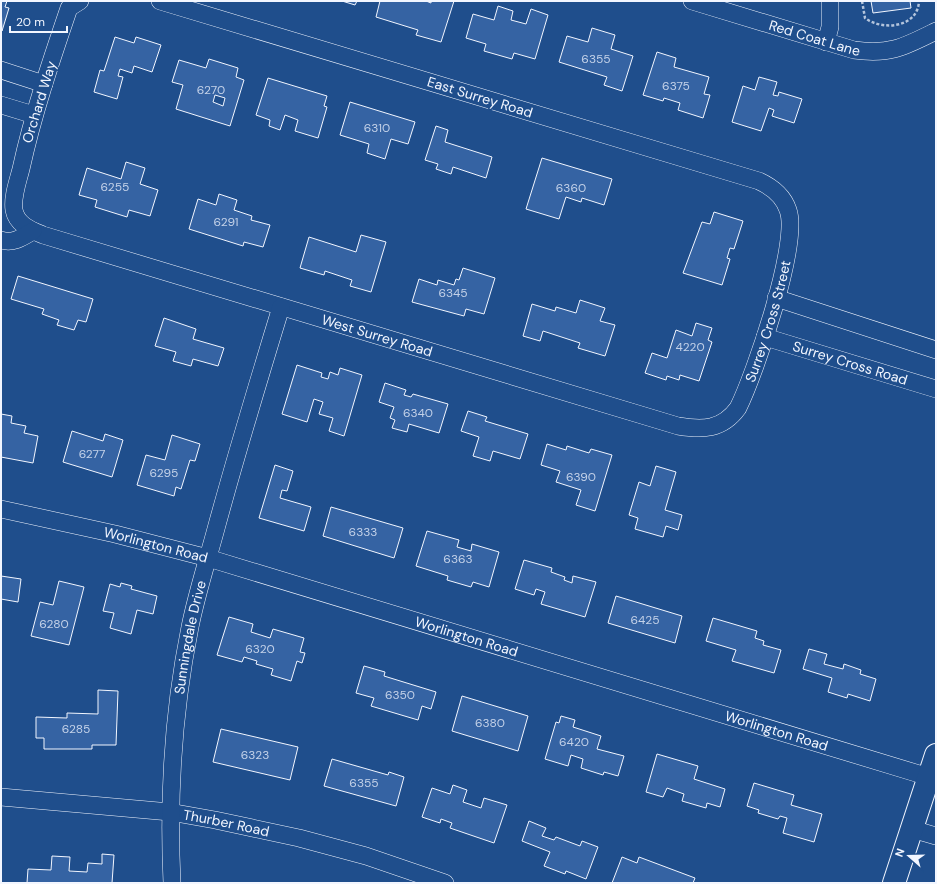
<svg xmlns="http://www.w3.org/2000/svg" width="937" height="884" viewBox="0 0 937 884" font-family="'DM Sans',sans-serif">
	<rect width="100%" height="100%" fill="#1f4e8c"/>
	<g fill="#3563a3" stroke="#f2f6ff" fill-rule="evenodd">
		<path d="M1,1H7L5,7L9,8L2,31Z"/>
		<path d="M342,1H357L355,5Z"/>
		<path d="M380,1H426L431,3V1H454L441,42L416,35L418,30L376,17Z"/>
		<path d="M871,1H910L911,8L873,13Z"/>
		<path d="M498,6L513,11L511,20L526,24L531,9L548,15L535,59L514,53L512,59L484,51L486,44L466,38L473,14L494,20Z"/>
		<path d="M592,28L615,35L611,49L633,56L622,91L604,85L607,77L559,62L567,36L588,42Z"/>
		<path d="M115,37L134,43L136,37L161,45L152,72L134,66L132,73L120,69L118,76L123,77L117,99L94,92L100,70L104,71Z"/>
		<path d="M657,52L676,58L674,67L709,77L704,94L710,95L703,118L678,110L680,103L664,98L663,101L643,95Z"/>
		<path d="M209,59L238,68L236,77L244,80L230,126L176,109L183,85L172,82L179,60L206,68ZM215,95L225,98L223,106L213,102Z"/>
		<path d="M759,77L777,82L773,95L778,96L779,92L802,99L794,123L772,116L774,110L769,108L761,131L732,122L743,86L755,90Z"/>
		<path d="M268,78L327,96L324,106L327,107L318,138L295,131L298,120L285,115L280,130L269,126L270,120L256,115Z"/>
		<path d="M350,102L415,122L408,144L391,139L385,159L367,153L369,144L340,135Z"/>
		<path d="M436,126L448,130L445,142L492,157L486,178L453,167L451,174L436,169L438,164L425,160Z"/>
		<path d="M542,158L612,179L604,205L582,198L581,202L566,197L559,219L526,209Z"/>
		<path d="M126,162L145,168L140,184L158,190L150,216L129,210L127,217L95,207L97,200L79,195L87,168L121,179Z"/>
		<path d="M219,194L237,200L234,210L252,216L251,220L270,225L263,247L244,242L243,246L189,229L198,199L216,205Z"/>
		<path d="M714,212L743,221L734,249L730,248L727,258L730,259L722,285L683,273L702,222L710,224Z"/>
		<path d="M361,235L386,242L371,292L350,286L352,280L325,271L324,275L300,268L309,237L356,252Z"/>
		<path d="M463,268L495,278L484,314L466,309L464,316L412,302L419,279L437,285L438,280L454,285L456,279L459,280Z"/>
		<path d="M18,276L93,299L86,322L78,320L74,330L57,325L59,320L42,314L44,309L11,299Z"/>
		<path d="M580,300L605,308L600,321L615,325L605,356L578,348L580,343L543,331L540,341L523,336L532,304L555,311L556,307L576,313Z"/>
		<path d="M164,318L196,329L193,339L224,348L218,366L193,359L191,366L173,361L176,352L155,346Z"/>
		<path d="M696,323L712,328L708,340L712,342L699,381L680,375L679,380L667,376L666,380L645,373L652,353L667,358L676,330L692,336Z"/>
		<path d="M297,365L322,373L321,377L328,379L330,372L338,375L340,368L362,375L344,436L329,431L333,418L319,414L323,402L314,399L307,422L282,414Z"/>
		<path d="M385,383L406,390L404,395L411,397L413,394L448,404L439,433L409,424L407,432L392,428L395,420L390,418L394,407L379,402Z"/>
		<path d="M468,411L487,417L485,421L528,434L520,459L493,451L490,461L473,456L479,437L461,431Z"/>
		<path d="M1,414L12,416L11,423L26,426L24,433L38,436L33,463L1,457Z"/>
		<path d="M72,431L103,441L105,434L123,440L112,477L63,462Z"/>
		<path d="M172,435L200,444L195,461L190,460L181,489L176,487L174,496L137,485L146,455L165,460Z"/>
		<path d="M547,444L566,450L567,446L589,453L591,449L612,455L595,511L576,505L581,490L556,482L560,471L541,465Z"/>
		<path d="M275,465L293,471L287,491L282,490L280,498L311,507L304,531L259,518Z"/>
		<path d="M656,466L676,472L665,510L682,515L678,530L666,526L663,537L635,529L638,518L629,515L639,482L650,486Z"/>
		<path d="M331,507L403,528L394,558L323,536Z"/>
		<path d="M427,531L459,540L457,547L471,551L472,544L499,552L489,587L473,582L471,587L447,580L448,576L416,566Z"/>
		<path d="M524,560L552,568L551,572L565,577L564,580L572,583L573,576L596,582L585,617L541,604L545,592L536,589L534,595L515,589Z"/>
		<path d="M1,576L21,579L18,602L1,599Z"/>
		<path d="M59,581L84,587L69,645L31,636L40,602L53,605Z"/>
		<path d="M121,583L132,586L131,589L157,596L153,614L137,610L131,634L110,628L114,613L103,611L110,584L120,587Z"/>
		<path d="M616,596L682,616L675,643L608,623Z"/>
		<path d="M229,617L253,624L251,632L270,638L273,629L304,638L300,652L305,653L302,663L297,661L291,681L271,675L273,669L256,664L257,661L244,657L242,662L217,655Z"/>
		<path d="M713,618L757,631L755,638L764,641L763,645L781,650L774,673L732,661L736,650L706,641Z"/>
		<path d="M809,649L827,654L824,664L843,669L844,664L861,670L860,674L876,679L870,701L848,694L847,698L828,692L832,678L803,669Z"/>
		<path d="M364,666L385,672L384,676L436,692L431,709L422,706L418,720L371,706L374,698L356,693Z"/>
		<path d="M98,690L118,691L116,745H92V749H44V738H36V717L67,718V713L98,714Z"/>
		<path d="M462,696L528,716L518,751L452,731Z"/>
		<path d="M561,716L575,720L573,727L601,736L597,749L624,756L618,776L604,772L603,775L581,768L583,759L571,755L568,766L545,759L556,722L559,723Z"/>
		<path d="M221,729L298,747L290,780L213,762Z"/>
		<path d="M657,754L698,766L694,779L725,789L720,807L707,803L706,808L682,801L684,794L667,788L663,797L646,792Z"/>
		<path d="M332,759L388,775L389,772L404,777L396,806L324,786Z"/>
		<path d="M754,783L794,795L791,805L822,814L814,842L783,833L787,818L780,816L778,819L758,813L759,810L747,806Z"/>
		<path d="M453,785L467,790L463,802L481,808L484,798L507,805L494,843L450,828L452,823L441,819L440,823L422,817L432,788L450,794Z"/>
		<path d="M529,821L546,828L542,836L554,840L556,837L580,846L582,841L598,847L586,879L566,871L565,874L544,866L550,852L522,841Z"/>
		<path d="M102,854L114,855L112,883H27L28,869L51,870L52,856L70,857L69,871L87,872L88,863L102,864Z"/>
		<path d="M622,857L637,863L639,857L695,878L693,883H612Z"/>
	</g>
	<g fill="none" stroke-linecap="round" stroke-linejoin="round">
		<defs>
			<g id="minor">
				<path id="s1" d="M80,1L69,8C51,61 33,114 21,169C18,181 12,197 14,210C17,225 31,230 43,235L678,426C703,430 722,430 738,408C755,374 800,242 788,210C783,195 772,187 759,181L160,1"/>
				<path id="s2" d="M692,1L854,50C890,55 904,47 936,31"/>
				<path d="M826,42L830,27V1"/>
				<path d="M1,70L44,84"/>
				<path d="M1,105L34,115"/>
				<path d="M1,240C13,244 23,237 33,231"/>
				<path d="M776,298L936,350"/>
				<path id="s3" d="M765,337L936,389"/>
				<path id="s4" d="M1,509L115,534L208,558L929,777"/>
				<path id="s5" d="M1,797L170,812L215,820L299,838L366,856L445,883"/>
				<path d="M912,829L936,836"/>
				<path id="s6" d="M172,883C168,798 173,711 190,627C197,592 208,559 217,525C237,452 259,379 281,307"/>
			</g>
			<path id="secondary" d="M894,883L936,755"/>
		</defs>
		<use href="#minor" stroke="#f2f6ff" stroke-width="18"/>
		<use href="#secondary" stroke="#f2f6ff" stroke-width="24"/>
		<path stroke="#b3c4dc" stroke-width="2.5" stroke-dasharray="3 2" stroke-linecap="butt" d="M862,1L865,18C882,31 918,28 919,1"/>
		<use href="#minor" stroke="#1f4e8c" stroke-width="17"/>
		<use href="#secondary" stroke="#1f4e8c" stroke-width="22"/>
	</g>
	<g text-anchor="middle" stroke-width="3" stroke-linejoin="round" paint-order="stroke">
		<g font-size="12" fill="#c3d1e8">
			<text x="596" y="63">6355</text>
			<text x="676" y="90">6375</text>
			<text x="211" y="94">6270</text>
			<text x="377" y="132">6310</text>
			<text x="115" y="191">6255</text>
			<text x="571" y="192">6360</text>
			<text x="226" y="226">6291</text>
			<text x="453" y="297">6345</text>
			<text x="690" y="351">4220</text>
			<text x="418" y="417">6340</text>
			<text x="92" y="458">6277</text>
			<text x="164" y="477">6295</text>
			<text x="581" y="481">6390</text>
			<text x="363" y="536">6333</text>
			<text x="458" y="563">6363</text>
			<text x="645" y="624">6425</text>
			<text x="54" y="628">6280</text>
			<text x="260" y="653">6320</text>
			<text x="400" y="699">6350</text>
			<text x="490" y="727">6380</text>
			<text x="76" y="733">6285</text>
			<text x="574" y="746">6420</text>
			<text x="255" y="759">6323</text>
			<text x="364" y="787">6355</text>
		</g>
		<g font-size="14" fill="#f2f6ff" stroke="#1f4e8c">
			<text dy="5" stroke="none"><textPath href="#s2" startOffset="128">Red Coat Lane</textPath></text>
			<text transform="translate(480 97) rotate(17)" y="5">East Surrey Road</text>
			<text transform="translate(39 102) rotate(-73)" y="5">Orchard Way</text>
			<text dy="5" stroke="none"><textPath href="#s1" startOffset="1085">Surrey Cross Street</textPath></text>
			<text dy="5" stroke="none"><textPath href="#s1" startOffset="612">West Surrey Road</textPath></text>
			<text dy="5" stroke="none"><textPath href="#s3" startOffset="89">Surrey Cross Road</textPath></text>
			<text dy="5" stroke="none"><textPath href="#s4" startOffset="159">Worlington Road</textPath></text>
			<text dy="5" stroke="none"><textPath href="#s6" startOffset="247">Sunningdale Drive</textPath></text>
			<text dy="5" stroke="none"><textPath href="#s4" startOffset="483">Worlington Road</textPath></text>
			<text dy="5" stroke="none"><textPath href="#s4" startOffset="807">Worlington Road</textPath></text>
			<text dy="5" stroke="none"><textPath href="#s5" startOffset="227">Thurber Road</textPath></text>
		</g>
	</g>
	<rect width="937" height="884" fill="none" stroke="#f2f6ff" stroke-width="4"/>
	<g transform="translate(909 856) rotate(290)" stroke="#1f4e8c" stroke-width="3" paint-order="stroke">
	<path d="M0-3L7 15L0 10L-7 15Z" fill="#f2f6ff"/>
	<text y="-6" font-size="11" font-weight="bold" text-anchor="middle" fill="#f2f6ff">N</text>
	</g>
	<path d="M10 26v6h57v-6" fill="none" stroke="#f2f6ff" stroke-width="2"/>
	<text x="16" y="26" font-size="12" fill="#f2f6ff" stroke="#1f4e8c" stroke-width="3" paint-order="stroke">20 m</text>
</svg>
